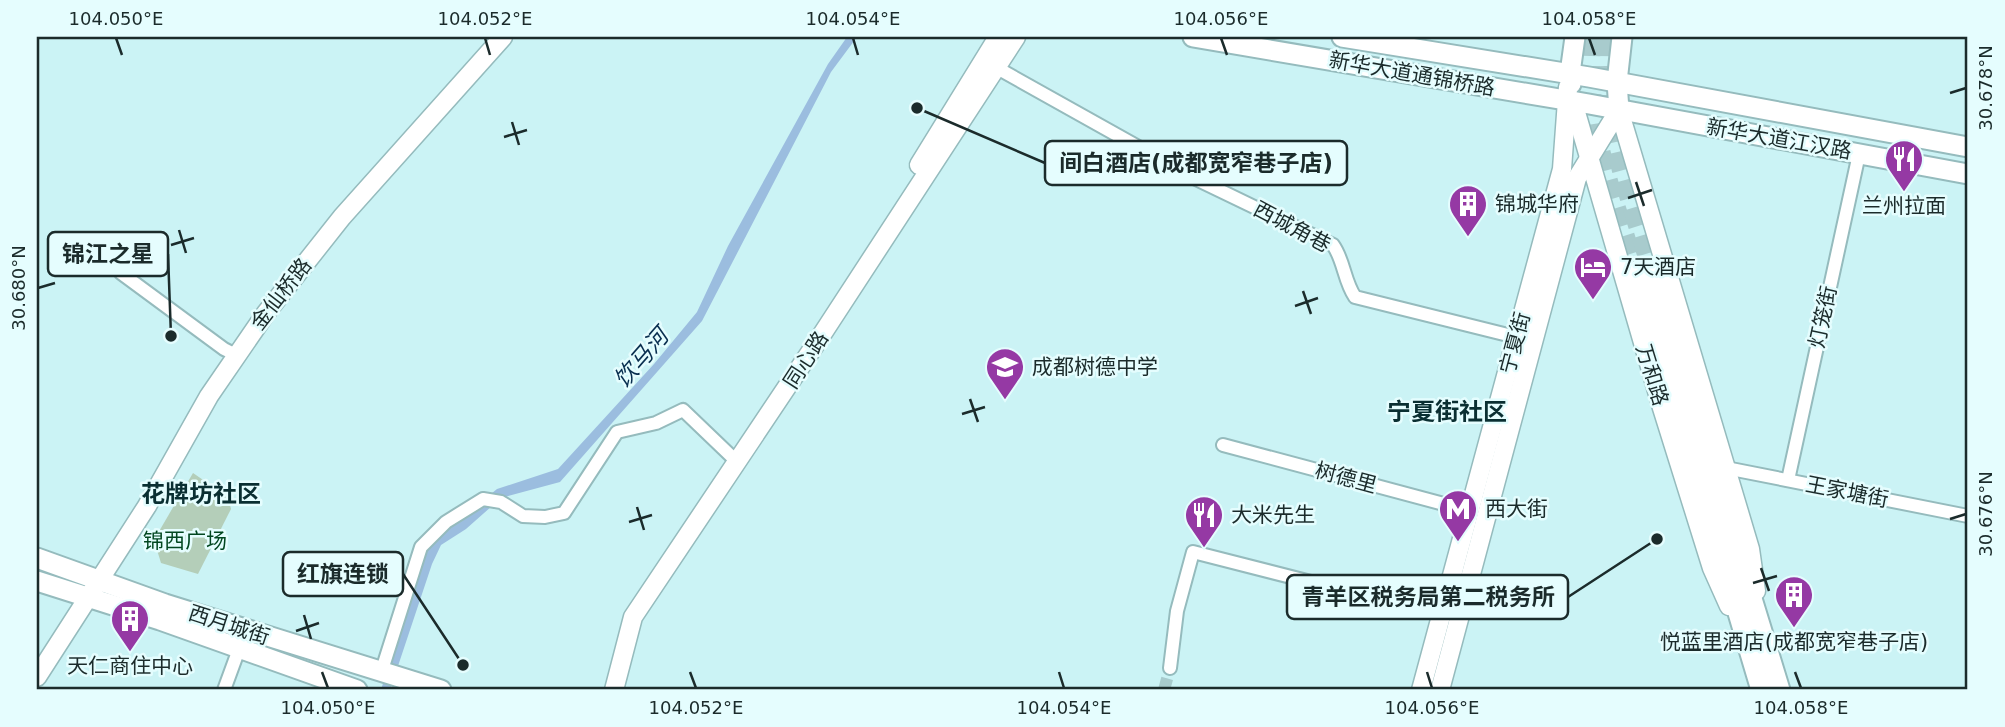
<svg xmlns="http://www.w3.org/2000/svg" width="2005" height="727" viewBox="0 0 2005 727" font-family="'DejaVu Sans','Noto Sans SC',sans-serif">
	<rect width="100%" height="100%" fill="#cbf3f5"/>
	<path fill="#b4ceb9" d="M193,473L228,497L231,509L198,574L161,563L154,540Z"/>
	<path fill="#9bbddf" d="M847,37H857L831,72L702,321L560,482L501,498L466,529L441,545L432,564L390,690H381L415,576L430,544L497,489L558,469L654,364L697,312L728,246L828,64Z"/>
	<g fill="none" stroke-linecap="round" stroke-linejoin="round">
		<path stroke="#a8cbcd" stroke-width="12" stroke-dasharray="12 6" stroke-linecap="butt" d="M1164,690L1170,668"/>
		<g stroke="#a8cbcd" stroke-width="19" stroke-dasharray="19 10" stroke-linecap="butt">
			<path d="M1592,37C1584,123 1612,191 1636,271"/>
			<path d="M1606,37C1601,122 1627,189 1651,269"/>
		</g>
		<defs>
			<g id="street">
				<path d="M990,64L1192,177L1333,245C1344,260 1344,281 1355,297L1516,337"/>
				<path d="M130,242L116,257L121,273L224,349L236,355"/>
				<path d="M1223,445L1470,511"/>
				<path d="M1726,468L1968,516"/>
				<path d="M1788,480L1859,154"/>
				<path d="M1170,668L1177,611L1193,552L1401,605"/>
				<path d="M381,673L421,547L446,522L483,499L501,502L523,516L545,517L564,513L617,432L656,423L683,410L731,456"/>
				<path d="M224,690L239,649"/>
			</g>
			<g id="secondary">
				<path d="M1573,102L1662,408L1712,568L1729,606"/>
				<path d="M1619,110L1750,549L1756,591"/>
				<path d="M919,165L998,37"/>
				<path d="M37,677L147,506L209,396L266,313L342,217L503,37"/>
				<path d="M614,690L633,617L821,336L1016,37"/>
				<path d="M1421,690L1562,169L1568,87"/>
				<path d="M1440,690L1577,178L1619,110"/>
			</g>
			<g id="primary">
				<path d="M1193,37L1589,104L1968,174"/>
				<path d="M1342,37L1589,77L1968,147"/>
				<path d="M1571,84L1570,73L1575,37"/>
				<path d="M1619,110L1617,82L1622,37"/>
				<path d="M1651,269L1780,690"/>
				<path d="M1636,271L1761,690"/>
				<path d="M37,558L165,604L441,690"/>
				<path d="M37,581L160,620L357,690"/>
			</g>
		</defs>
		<use href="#street" stroke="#95bbbd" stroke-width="16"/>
		<use href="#secondary" stroke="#95bbbd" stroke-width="21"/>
		<use href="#primary" stroke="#95bbbd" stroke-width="23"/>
		<use href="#street" stroke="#fff" stroke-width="12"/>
		<use href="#secondary" stroke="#fff" stroke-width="18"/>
		<use href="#primary" stroke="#fff" stroke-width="19"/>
	</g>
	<path fill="none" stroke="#1b2b2b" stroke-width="2.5" d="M116,38L122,55M485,38L490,55M853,38L858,55M1221,38L1227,55M1589,38L1595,55M1950,93L1966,88M512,122L519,145M504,137L527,130M1636,182L1644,206M1628,198L1652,190M179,230L186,253M171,245L194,238M38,288L55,283M1303,291L1311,314M1295,306L1318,298M970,399L978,422M962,414L985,407M637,507L644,530M1950,519L1966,514M629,522L652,515M1761,568L1769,591M1753,583L1777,576M304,615L311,639M296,631L319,623M322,672L328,688M690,672L696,688M1059,672L1064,688M1427,672L1432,688M1795,672L1801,688"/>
	<defs>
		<symbol id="restaurant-pin" viewBox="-11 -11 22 30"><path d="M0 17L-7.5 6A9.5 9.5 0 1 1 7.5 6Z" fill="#9539a4" stroke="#e5fdfe"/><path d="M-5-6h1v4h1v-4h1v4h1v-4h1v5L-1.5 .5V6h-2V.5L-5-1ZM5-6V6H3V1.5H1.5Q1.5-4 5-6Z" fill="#fff"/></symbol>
		<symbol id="building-pin" viewBox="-11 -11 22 30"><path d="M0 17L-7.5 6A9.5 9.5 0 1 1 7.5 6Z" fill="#9539a4" stroke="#e5fdfe"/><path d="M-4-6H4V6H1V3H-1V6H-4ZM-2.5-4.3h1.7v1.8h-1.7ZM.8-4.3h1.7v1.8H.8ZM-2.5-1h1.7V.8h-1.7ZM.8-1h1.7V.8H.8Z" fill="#fff"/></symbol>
		<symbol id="hotel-pin" viewBox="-11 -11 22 30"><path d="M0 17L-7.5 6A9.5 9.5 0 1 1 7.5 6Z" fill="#9539a4" stroke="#e5fdfe"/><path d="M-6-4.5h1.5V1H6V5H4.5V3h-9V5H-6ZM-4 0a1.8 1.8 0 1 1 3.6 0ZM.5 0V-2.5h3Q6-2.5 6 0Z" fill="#fff"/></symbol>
		<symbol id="school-pin" viewBox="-11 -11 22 30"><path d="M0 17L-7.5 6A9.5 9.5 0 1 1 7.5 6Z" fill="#9539a4" stroke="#e5fdfe"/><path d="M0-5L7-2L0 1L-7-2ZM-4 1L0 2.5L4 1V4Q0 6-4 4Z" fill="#fff"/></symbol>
		<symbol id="metro-pin" viewBox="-11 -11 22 30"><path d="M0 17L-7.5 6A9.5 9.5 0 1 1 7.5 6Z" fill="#9539a4" stroke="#e5fdfe"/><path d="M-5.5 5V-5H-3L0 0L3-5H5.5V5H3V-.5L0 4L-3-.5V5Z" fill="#fff"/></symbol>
	</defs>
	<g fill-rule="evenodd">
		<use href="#restaurant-pin" x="1882" y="137" width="44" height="60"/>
		<use href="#building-pin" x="1446" y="182" width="44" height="60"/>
		<use href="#hotel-pin" x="1571" y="245" width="44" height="60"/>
		<use href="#school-pin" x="983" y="345" width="44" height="60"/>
		<use href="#metro-pin" x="1436" y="487" width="44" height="60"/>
		<use href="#restaurant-pin" x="1182" y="493" width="44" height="60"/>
		<use href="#building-pin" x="1772" y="573" width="44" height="60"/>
		<use href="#building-pin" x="108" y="597" width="44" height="60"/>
	</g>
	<g text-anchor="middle" stroke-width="5" stroke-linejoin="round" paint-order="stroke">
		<g font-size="21" fill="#1b2b2b" stroke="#e5fdfe">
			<text transform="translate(1412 74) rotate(10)" y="7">新华大道通锦桥路</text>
			<text transform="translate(1779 139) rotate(10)" y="7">新华大道江汉路</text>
			<text transform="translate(1292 227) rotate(28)" y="7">西城角巷</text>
			<text transform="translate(281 294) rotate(-52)" y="7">金仙桥路</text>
			<text transform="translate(1823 317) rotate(-78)" y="7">灯笼街</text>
			<text transform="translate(1515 343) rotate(-75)" y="7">宁夏街</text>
			<text transform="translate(806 360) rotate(-57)" y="7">同心路</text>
			<text transform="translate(1652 375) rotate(73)" y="7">万和路</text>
			<text transform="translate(1346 478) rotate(15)" y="7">树德里</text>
			<text transform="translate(1847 492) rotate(11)" y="7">王家塘街</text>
			<text transform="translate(229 625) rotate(18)" y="7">西月城街</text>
		</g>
		<g font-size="21" fill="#1b2b2b" stroke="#e5fdfe" text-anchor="start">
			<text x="1495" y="211">锦城华府</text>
			<text x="1904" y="213" text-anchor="middle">兰州拉面</text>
			<text x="1620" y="274">7天酒店</text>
			<text x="1032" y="374">成都树德中学</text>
			<text x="1485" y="516">西大街</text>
			<text x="1231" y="522">大米先生</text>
			<text x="1794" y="649" text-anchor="middle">悦蓝里酒店(成都宽窄巷子店)</text>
			<text x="130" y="673" text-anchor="middle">天仁商住中心</text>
		</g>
		<g font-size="21" fill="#024720" stroke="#e5fdfe">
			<text x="185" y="548">锦西广场</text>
		</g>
		<g font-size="23" font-style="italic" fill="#082e4f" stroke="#e5fdfe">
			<text transform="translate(641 358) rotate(-49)" y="8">饮马河</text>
		</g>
		<g font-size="24" font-weight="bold" fill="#0a2f32" stroke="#e5fdfe">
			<text x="1447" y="420">宁夏街社区</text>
			<text x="201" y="502">花牌坊社区</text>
		</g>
	</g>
	<path fill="none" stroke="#1b2b2b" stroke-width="2.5" d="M917 108L1045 163M171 336L168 254M463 665L403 574M1657 539L1568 597"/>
	<g fill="#1b2b2b" stroke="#e5fdfe" stroke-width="2.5">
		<circle cx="917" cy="108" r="7"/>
		<circle cx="171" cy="336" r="7"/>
		<circle cx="463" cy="665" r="7"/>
		<circle cx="1657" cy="539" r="7"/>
	</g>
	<g fill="#e5fdfe" stroke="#1b2b2b" stroke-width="2.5">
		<rect x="1045" y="141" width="302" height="44" rx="7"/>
		<rect x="48" y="232" width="120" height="44" rx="7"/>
		<rect x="283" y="552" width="120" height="44" rx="7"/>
		<rect x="1287" y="575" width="281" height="44" rx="7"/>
	</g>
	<g font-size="23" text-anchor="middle" font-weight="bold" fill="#1b2b2b">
		<text x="1196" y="171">间白酒店(成都宽窄巷子店)</text>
		<text x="108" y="262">锦江之星</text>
		<text x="343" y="582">红旗连锁</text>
		<text x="1428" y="605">青羊区税务局第二税务所</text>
	</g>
	<rect width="2005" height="727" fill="none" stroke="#e5fdfe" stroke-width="77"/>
	<rect x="38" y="38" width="1928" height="650" fill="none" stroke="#1b2b2b" stroke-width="2.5"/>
	<g font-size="18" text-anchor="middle" fill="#1b2b2b">
		<text x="116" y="25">104.050°E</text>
		<text x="485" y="25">104.052°E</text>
		<text x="853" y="25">104.054°E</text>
		<text x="1221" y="25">104.056°E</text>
		<text x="1589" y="25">104.058°E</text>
		<text transform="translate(1986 88) rotate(-90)" y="6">30.678°N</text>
		<text transform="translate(19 288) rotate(-90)" y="6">30.680°N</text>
		<text transform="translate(1986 514) rotate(-90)" y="6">30.676°N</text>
		<text x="328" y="714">104.050°E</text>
		<text x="696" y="714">104.052°E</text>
		<text x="1064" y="714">104.054°E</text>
		<text x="1432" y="714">104.056°E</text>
		<text x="1801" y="714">104.058°E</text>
	</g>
</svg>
